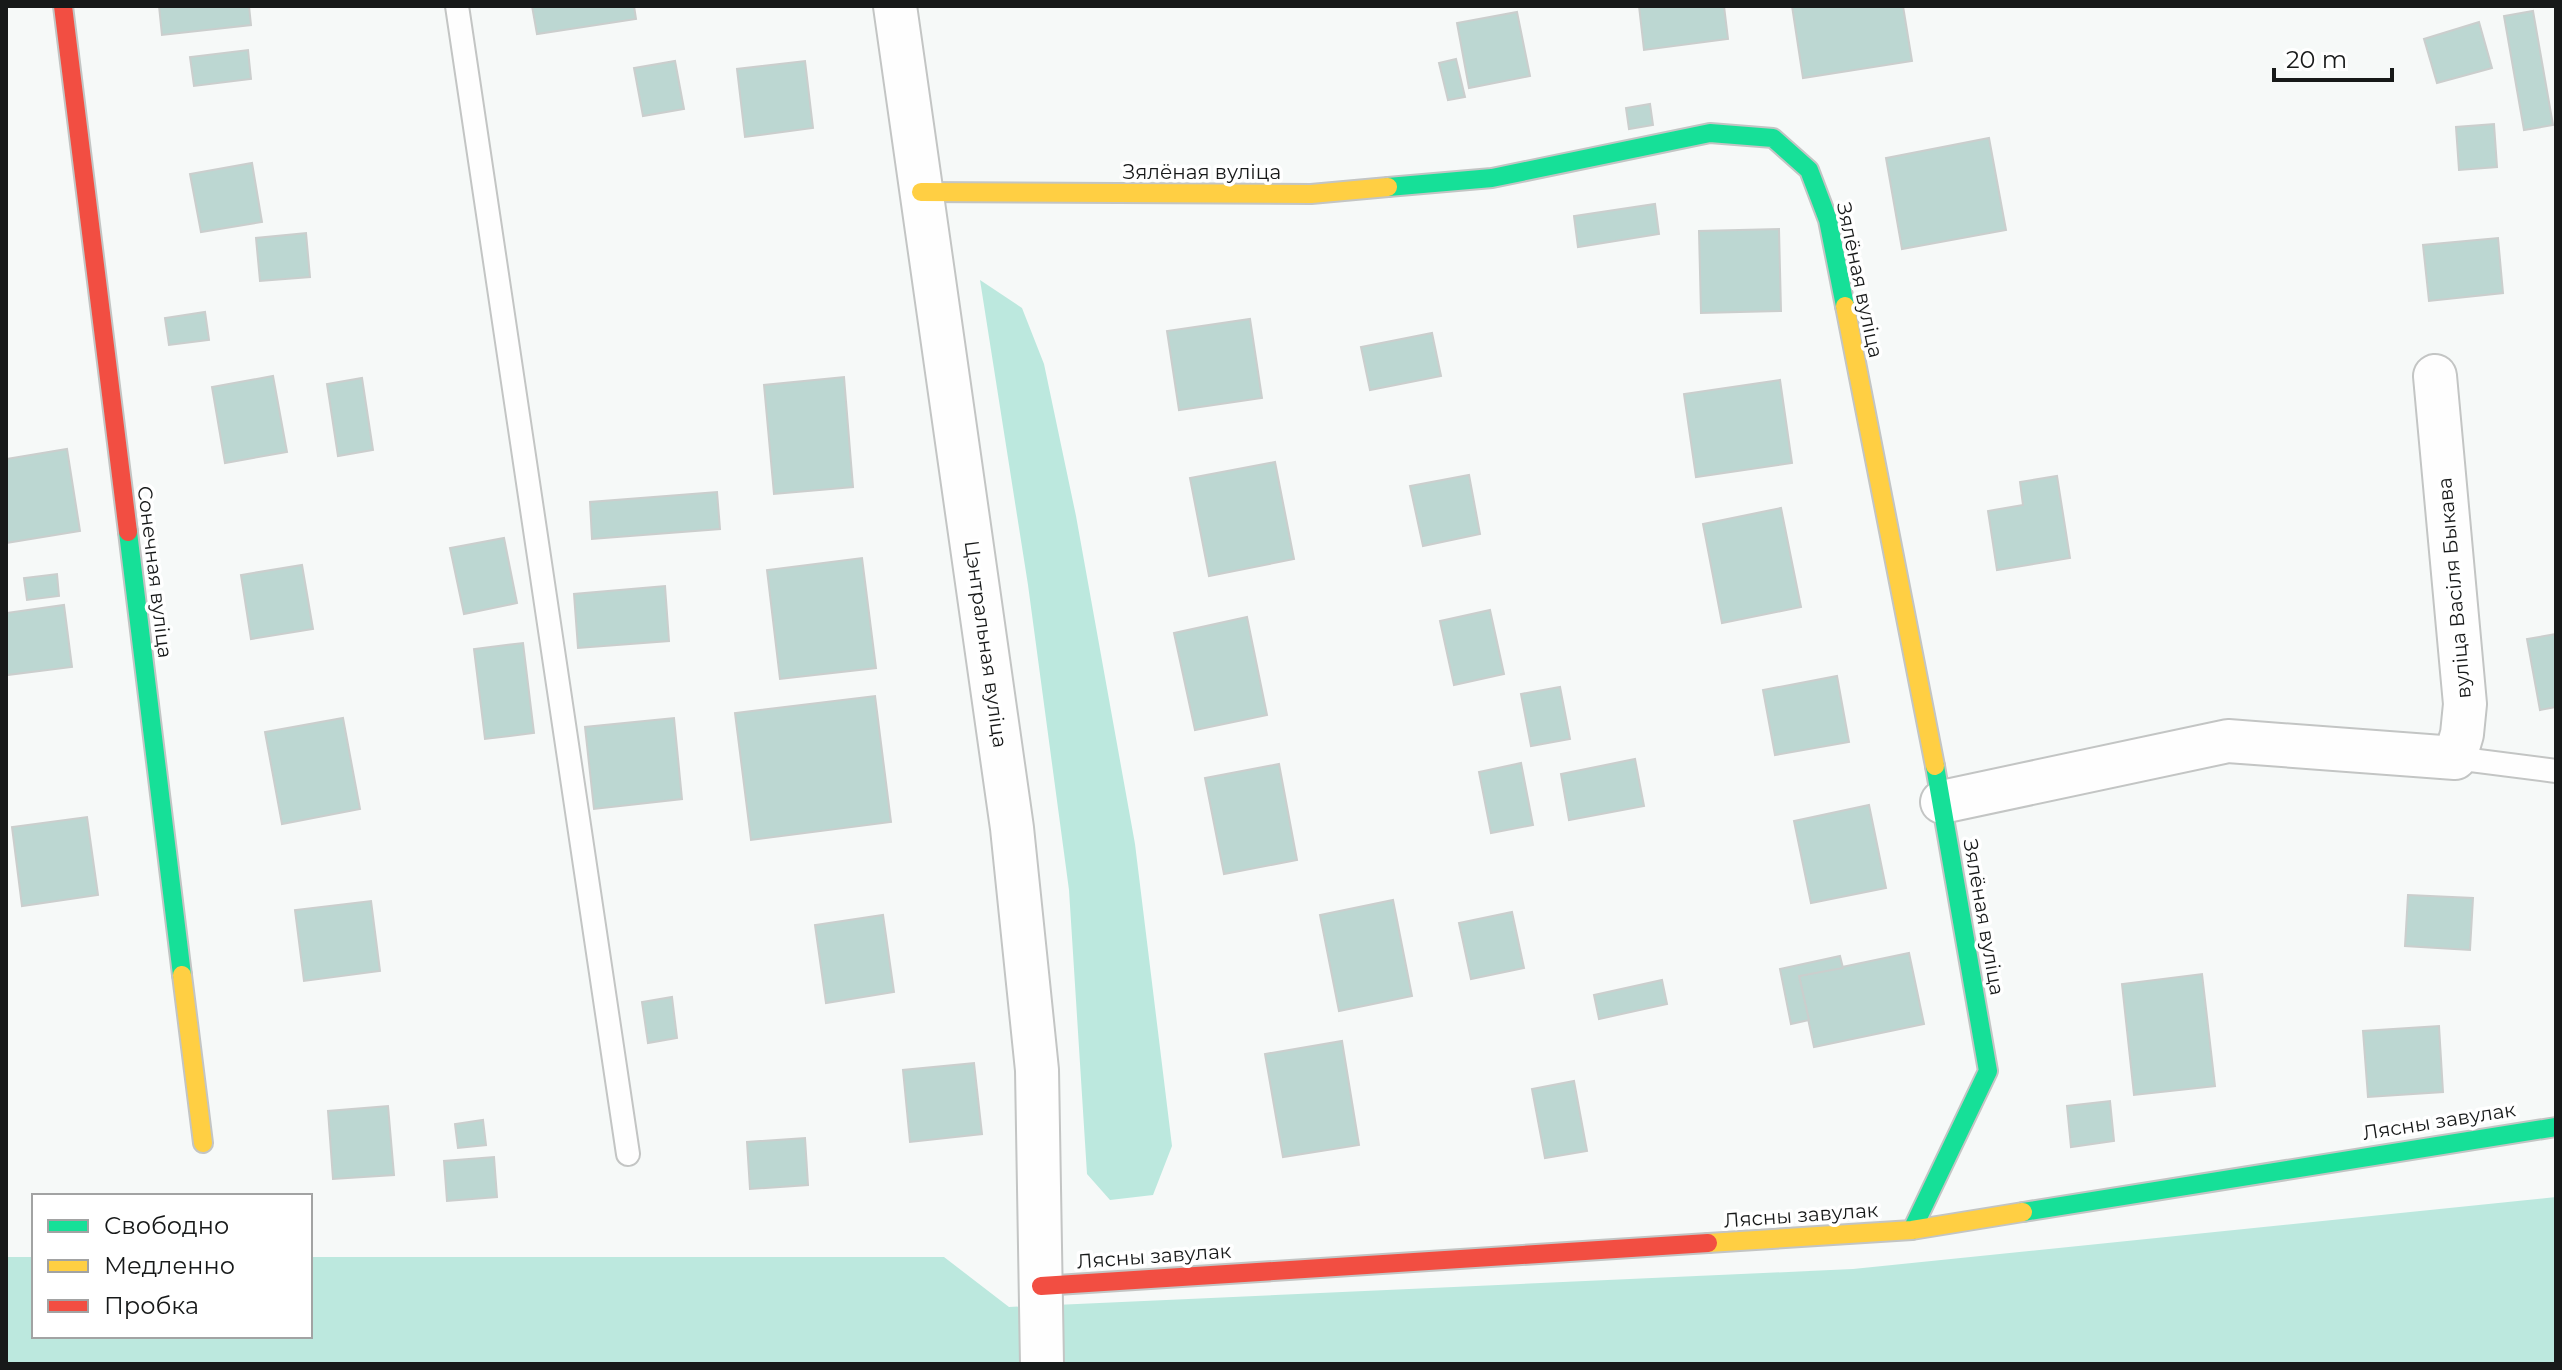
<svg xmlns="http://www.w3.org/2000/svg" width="2562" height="1370" viewBox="0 0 2562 1370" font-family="Montserrat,sans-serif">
	<rect width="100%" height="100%" fill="#f6f9f8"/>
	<g fill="#bce8de">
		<path d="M980,280L1022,308L1044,364L1076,516L1135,844L1172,1146L1153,1195L1110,1200L1087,1174L1069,890L1028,585Z"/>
		<path d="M2556,1197V1364H6V1257H34V1336H310V1257H944L1009,1307L1853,1269Z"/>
	</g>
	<g fill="#bcd7d2" stroke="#cbcecd" stroke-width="2">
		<path d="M159,6H249L251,25L162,35Z"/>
		<path d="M532,6H634L636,19L537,34Z"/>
		<path d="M1639,6H1724L1728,39L1644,50Z"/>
		<path d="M1792,6H1903L1912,61L1803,78Z"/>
		<path d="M2533,11L2553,125L2524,130L2504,16Z"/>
		<path d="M1517,12L1530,76L1469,88L1457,23Z"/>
		<path d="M2479,22L2492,68L2437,83L2424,39Z"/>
		<path d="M248,50L251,79L194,86L190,57Z"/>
		<path d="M1456,59L1465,97L1448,100L1439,63Z"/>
		<path d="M675,61L684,109L643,116L634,68Z"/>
		<path d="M805,61L813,128L745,137L737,69Z"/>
		<path d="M1650,104L1653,125L1629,129L1626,108Z"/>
		<path d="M2494,124L2497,167L2459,170L2456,127Z"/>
		<path d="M1989,138L2006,230L1902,249L1886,158Z"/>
		<path d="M252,163L262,222L201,232L190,174Z"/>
		<path d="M1655,204L1659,234L1578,247L1574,216Z"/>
		<path d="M1779,229L1781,311L1701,313L1699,231Z"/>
		<path d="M306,233L310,277L260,281L256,238Z"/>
		<path d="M2498,238L2503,293L2429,301L2423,245Z"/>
		<path d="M205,312L209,340L169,345L165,318Z"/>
		<path d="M1250,319L1262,398L1179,410L1167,331Z"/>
		<path d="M1432,333L1441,376L1370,390L1361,347Z"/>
		<path d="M273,376L287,452L225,463L212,387Z"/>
		<path d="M844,377L853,487L774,494L764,385Z"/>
		<path d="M362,378L373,450L338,456L327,384Z"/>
		<path d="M1780,380L1792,463L1696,477L1684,394Z"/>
		<path d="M67,449L80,531L6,543V459Z"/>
		<path d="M1275,462L1294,559L1209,576L1190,478Z"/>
		<path d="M1469,475L1480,534L1423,546L1410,486Z"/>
		<path d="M2057,476L2070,558L1997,570L1988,511L2023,505L2020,482Z"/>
		<path d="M717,492L720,529L592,539L590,502Z"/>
		<path d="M1781,508L1801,607L1722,623L1703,524Z"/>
		<path d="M504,538L517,603L464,614L450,548Z"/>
		<path d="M862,558L876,668L780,679L767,570Z"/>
		<path d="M302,565L313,629L251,639L241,575Z"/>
		<path d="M57,574L59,596L27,600L24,578Z"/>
		<path d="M665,586L669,641L578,648L574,594Z"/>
		<path d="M64,605L72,667L7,675L6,613Z"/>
		<path d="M1490,610L1504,674L1454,685L1440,621Z"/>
		<path d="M1247,617L1267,715L1195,730L1174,633Z"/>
		<path d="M2556,634V707L2540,710L2527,639Z"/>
		<path d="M523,643L534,733L485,739L474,649Z"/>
		<path d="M1837,676L1849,742L1775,755L1763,690Z"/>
		<path d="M1560,687L1570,739L1531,746L1521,694Z"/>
		<path d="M875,696L891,822L751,840L735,713Z"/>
		<path d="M343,718L360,809L282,824L265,732Z"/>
		<path d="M674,718L682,799L594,809L585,727Z"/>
		<path d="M1635,759L1644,806L1569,820L1561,774Z"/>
		<path d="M1521,763L1533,825L1491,833L1479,772Z"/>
		<path d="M1279,764L1297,860L1224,874L1205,778Z"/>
		<path d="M1869,805L1886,888L1811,903L1794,821Z"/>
		<path d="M87,817L98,895L22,906L12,827Z"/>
		<path d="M2408,895L2473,898L2470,950L2405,946Z"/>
		<path d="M1393,900L1412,996L1339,1011L1320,915Z"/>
		<path d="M371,901L380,971L304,981L295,910Z"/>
		<path d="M1512,912L1524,968L1471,979L1459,923Z"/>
		<path d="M883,915L894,992L826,1003L815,925Z"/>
		<path d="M1909,953L1924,1024L1814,1047L1799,976Z"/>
		<path d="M1840,956L1843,968L1799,976L1809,1020L1791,1024L1780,969Z"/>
		<path d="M2202,974L2215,1086L2134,1095L2122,984Z"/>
		<path d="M1662,980L1667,1004L1599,1019L1594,995Z"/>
		<path d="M672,997L677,1038L648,1043L642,1002Z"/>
		<path d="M2439,1026L2443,1092L2368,1097L2363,1031Z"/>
		<path d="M1342,1041L1359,1145L1283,1157L1265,1054Z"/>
		<path d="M974,1063L982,1134L910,1142L903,1070Z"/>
		<path d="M1574,1081L1587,1151L1545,1158L1532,1089Z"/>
		<path d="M2110,1101L2114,1141L2071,1147L2067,1106Z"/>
		<path d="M388,1106L394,1175L333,1179L328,1111Z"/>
		<path d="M483,1120L486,1145L458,1148L455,1124Z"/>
		<path d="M805,1138L808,1185L750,1189L747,1142Z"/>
		<path d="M494,1157L497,1197L447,1201L444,1161Z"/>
	</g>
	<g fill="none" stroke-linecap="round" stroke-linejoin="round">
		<defs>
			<g id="lane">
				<path d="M457,6L628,1154"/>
				<path d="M2455,758L2556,771"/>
			</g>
			<g id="street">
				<path d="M895,6L1012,828L1037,1070L1042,1364"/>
				<path d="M1942,802L2228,741L2455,758L2462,734L2465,704L2435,376"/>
			</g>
			<g id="fast">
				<path d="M1388,187L1492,178L1710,133L1773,138L1809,170L1828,220L1845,306"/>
				<path d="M128,532L182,975"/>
				<path d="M2023,1212L2556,1127"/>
				<path d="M1912,1230L1988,1071L1935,766"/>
			</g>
			<g id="slow">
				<path d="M921,192L1311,194L1388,187"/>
				<path d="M1845,306L1935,766"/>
				<path d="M182,975L203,1143"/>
				<path d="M1708,1243L1912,1230L2023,1212"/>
			</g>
			<g id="jam">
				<path d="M63,6L128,532"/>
				<path d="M1041,1286L1708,1243"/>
			</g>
		</defs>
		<use href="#lane" stroke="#c3c5c4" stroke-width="26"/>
		<use href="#street" stroke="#c3c5c4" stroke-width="46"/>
		<use href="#fast" stroke="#c3c5c4" stroke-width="22"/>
		<use href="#slow" stroke="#c3c5c4" stroke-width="22"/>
		<use href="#jam" stroke="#c3c5c4" stroke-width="22"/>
		<use href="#lane" stroke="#fefefe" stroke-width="22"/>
		<use href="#street" stroke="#fefefe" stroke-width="42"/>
		<use href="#fast" stroke="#16e098" stroke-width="18"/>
		<use href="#slow" stroke="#ffcf43" stroke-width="18"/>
		<use href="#jam" stroke="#f24e42" stroke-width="18"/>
	</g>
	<g text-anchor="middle" stroke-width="7" stroke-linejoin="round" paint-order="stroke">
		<g font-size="20" fill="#171919" stroke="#fff">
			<text x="1202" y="179">Зялёная вуліца</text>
			<text transform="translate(1860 280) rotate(78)" y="7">Зялёная вуліца</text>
			<text transform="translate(155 572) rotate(83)" y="7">Сонечная вуліца</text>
			<text transform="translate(2454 588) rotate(-95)" y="7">вуліца Васіля Быкава</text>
			<text transform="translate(986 644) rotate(82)" y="7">Цэнтральная вуліца</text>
			<text transform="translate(1984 917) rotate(80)" y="7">Зялёная вуліца</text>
			<text transform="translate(2439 1121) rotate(-9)" y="7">Лясны завулак</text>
			<text transform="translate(1801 1215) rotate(-4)" y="7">Лясны завулак</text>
			<text transform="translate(1154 1256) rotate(-4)" y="7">Лясны завулак</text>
		</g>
	</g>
	<rect width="2562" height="1370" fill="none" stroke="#171919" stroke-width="16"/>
	<rect x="32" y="1194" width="280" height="144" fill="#ffffff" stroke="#a2a3a3" stroke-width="2"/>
	<rect x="48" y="1220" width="40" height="12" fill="#16e098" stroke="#a2a3a3" stroke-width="2"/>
	<text x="104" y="1234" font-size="24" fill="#171919">Свободно</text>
	<rect x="48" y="1260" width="40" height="12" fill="#ffcf43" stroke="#a2a3a3" stroke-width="2"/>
	<text x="104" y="1274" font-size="24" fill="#171919">Медленно</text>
	<rect x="48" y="1300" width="40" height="12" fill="#f24e42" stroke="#a2a3a3" stroke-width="2"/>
	<text x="104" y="1314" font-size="24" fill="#171919">Пробка</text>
	<path d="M2274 68v12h118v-12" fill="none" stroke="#171919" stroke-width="4"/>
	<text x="2286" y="68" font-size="24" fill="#171919" stroke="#ffffff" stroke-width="6" paint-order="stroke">20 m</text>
</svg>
